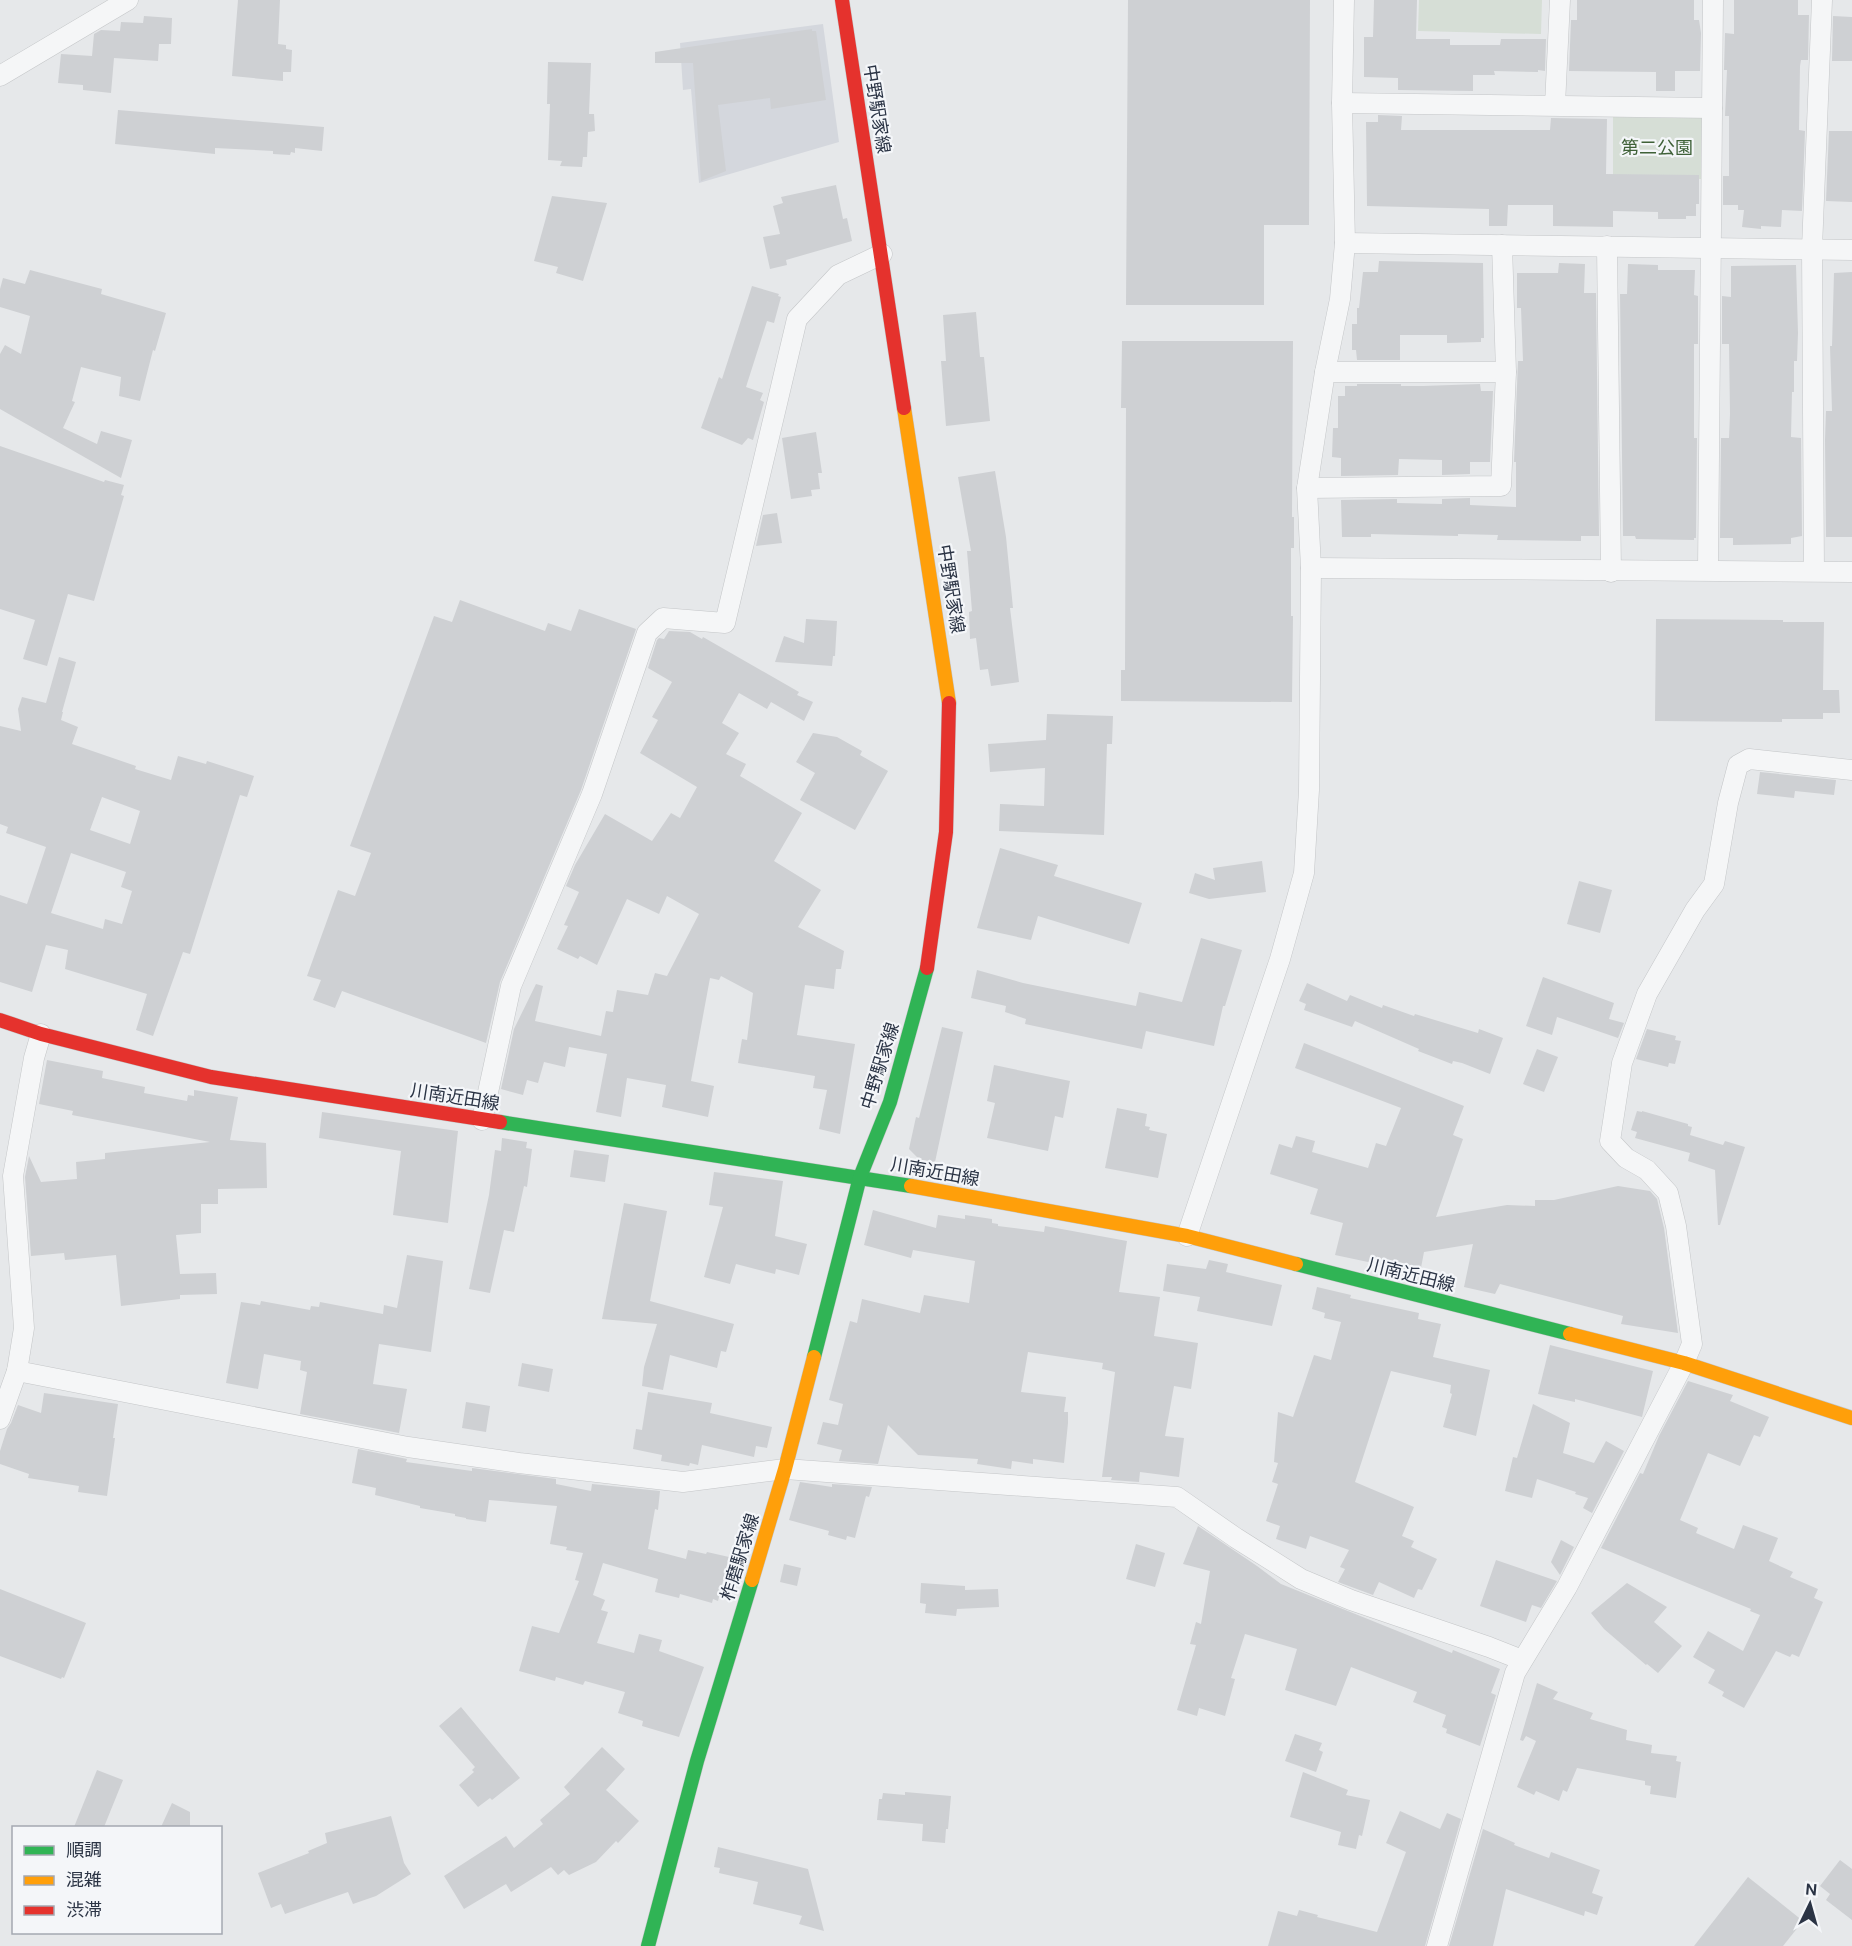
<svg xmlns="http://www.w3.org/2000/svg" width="1852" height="1946" viewBox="0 0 1852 1946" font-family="'DM Sans','Noto Sans JP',sans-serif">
	<rect width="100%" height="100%" fill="#e6e8ea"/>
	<path fill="#d4d7dd" d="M823,24L839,142L699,183L691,89L683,90L680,43Z"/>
	<g fill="#d6ded6">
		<path d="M1419,0H1542L1541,34L1418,31Z"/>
		<path d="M1613,117L1702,118L1701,179L1613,178Z"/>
	</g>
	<g fill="#ced0d3" fill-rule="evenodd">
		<path d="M238,0H280L278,44L286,45V49L292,50L291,72H283V81L232,76Z"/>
		<path d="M1128,0H1310L1309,225H1264V305H1126Z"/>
		<path d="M1374,0H1417L1416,39H1450V45H1500L1501,39H1546L1545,71L1538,70V72L1494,71L1495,75H1473V91L1398,90V78L1364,77V37H1373Z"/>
		<path d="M1577,0H1694V20H1699L1701,33L1700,71H1675V91H1656V72L1569,71L1571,20H1577Z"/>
		<path d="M1734,0H1798V15H1809L1808,60H1801L1800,66L1799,130L1805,131L1802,211L1782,210L1781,227L1761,226V229L1742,227L1744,210H1738V205H1723V176H1729V116H1725L1727,70H1724L1725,33L1734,34Z"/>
		<path d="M144,16L172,18L171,44H159L158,61L114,58L111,93L83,90V85L58,83L61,54L92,56L94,34L101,30L120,31L121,22L143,23Z"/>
		<path d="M1833,16L1852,17V61H1832Z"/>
		<path d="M812,29V31H816L826,100L771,109L770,98L718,105L726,171L701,181L693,63H655V52Z"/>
		<path d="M548,62L591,63L589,114H594L595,131L588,132L587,157H583L582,167L560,166L562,161L548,160L550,104H547Z"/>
		<path d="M118,110L324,127L322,151L295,148V153L291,152L290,155L273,154V151L215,148V154L115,144Z"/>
		<path d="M1378,115L1402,116L1401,130H1550L1551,118L1607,119L1606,174L1699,175V204H1696V216H1686V219H1658V212L1613,211V227L1553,226V205H1508L1507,226H1489V209L1367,206L1366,122H1378Z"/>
		<path d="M1829,131H1852V202L1826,201Z"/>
		<path d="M836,185L843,219L847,218L852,241L786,260L787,265L770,269L763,237L780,234L773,206L783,203L781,197Z"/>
		<path d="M552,196L607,203L583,281L556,273L558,267L534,261Z"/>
		<path d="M1379,261L1483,263L1484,338H1481V342L1447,343V335H1400V360H1357L1356,350H1352V324H1357V308H1359L1363,272H1378Z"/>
		<path d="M1559,263L1585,264L1584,293H1596L1599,536H1581V541L1497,540L1498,535L1458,534V536L1371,534V537H1342L1341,500L1397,499V503L1442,504V499L1470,498V505L1516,507V462H1514L1518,361H1523L1521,308H1517V273H1558Z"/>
		<path d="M1628,264L1658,265V270H1695L1694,295L1698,296V344H1694V438H1697L1696,538H1694V540L1636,539L1635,536H1623L1620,294H1627Z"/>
		<path d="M1796,265L1798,333L1797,361H1794V392H1792L1791,437L1801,438L1802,536L1791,538V544L1733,545V538H1720L1721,438H1729L1730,414L1729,344H1722V296L1731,297V266Z"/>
		<path d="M30,270L102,289L101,294L166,313L155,351L153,350L140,401L119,396L121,377L81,367L72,401L75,402L63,428L97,444L101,431L132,440L121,478L0,409V354L5,345L21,354L30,316L0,307V289L3,278L25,284Z"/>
		<path d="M1852,272V537H1826L1825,440L1826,411H1832L1830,346H1832L1834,273Z"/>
		<path d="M752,286L779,294L778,296L781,297L774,323L767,321L746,387L763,393L760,400L764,402L753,440L748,438L742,445L701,428L719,377L722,379Z"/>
		<path d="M976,312L980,357H984L990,421L946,426L941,361H946L943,315Z"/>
		<path d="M1122,341H1293L1292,517H1294V548H1291V616H1293L1292,702L1121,701V670H1125L1126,408H1121Z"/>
		<path d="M1357,384H1401V386H1423L1480,384L1481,391H1493L1490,462H1470V474L1442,475V460L1399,459L1398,475L1341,476V458L1332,457L1333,428H1338V396H1345V386H1357Z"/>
		<path d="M816,432L822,473H818L820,489L811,490L812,496L791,499L782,438Z"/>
		<path d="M0,446L104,482L105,480L124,485L121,495L124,496L94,601L68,594L47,666L23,659L35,620L0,609Z"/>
		<path d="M995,471L1006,537L1013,608H1010L1019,682L991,686L988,669L980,670L976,638L970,639L969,612L972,611L967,551H971L958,477Z"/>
		<path d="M777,513L782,543L756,546L763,515Z"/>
		<path d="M460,600L545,631L548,623L571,631L579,609L636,629L581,790L500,982L486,1043L342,991L335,1008L313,1000L321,980L307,976L338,890L355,896L371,853L350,846L434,616L452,622Z"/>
		<path d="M806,619L837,621L835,656H833L832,666L775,662L784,636L804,643Z"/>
		<path d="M1656,619L1783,620V622H1824L1823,690H1839L1840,713H1823V719H1782V722L1655,721Z"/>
		<path d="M669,631L690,632L702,639L703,637L799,692L797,695L813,702L804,721L771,702L767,709L739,693L722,723L739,733L726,754L746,764L740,776L802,813L774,861L821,890L798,927L844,951L841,969H836L834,989L805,985L797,1035L855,1044L840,1134L819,1129L827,1090L813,1088L815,1076L738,1063L742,1039L747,1040L753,993L721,976L719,980L710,978L691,1081L714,1086L708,1117L662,1107L666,1085L627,1078L621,1117L596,1112L607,1054L569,1047L565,1067L544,1062L538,1083L527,1080L523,1095L501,1089L514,1029L536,984L543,986L535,1021L601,1036L606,1011L613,1012L617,990L648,995L655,973L667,976L699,914L667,896L659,914L627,899L597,965L580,956L578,959L557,949L568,926L564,925L579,892L566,886L575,865L605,814L652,841L671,813L680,818L697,787L640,753L658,720L652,717L672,682L648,668L657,640L659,638L664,639Z"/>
		<path d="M59,657L76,662L62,712H63L61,720L78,727L72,744L136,766L135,769L171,780L178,756L206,764L207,761L254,776L247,797L240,795L190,954L183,952L153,1036L136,1030L147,994L65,969L68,950L46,945L32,992L0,982V895L27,904L46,847L6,833L8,827L0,824V726L21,731L18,709L22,697L46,703ZM102,797L140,811L130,844L90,830ZM71,853L126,872L121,887L132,891L122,924L105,919L103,929L51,913Z"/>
		<path d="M1047,714L1113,716L1112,744H1107L1104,835L999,831L1000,804L1044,806L1045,768L990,772L988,744L1046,740Z"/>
		<path d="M813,733L837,737L862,751L860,755L888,771L855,830L800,800L815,773L796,762Z"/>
		<path d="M1760,772L1836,780L1834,795L1795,791L1794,798L1757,794Z"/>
		<path d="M1000,848L1058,865L1054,876L1142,903L1129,944L1038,916L1031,940L977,928Z"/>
		<path d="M1262,861L1266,892L1209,899L1189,893L1195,873L1215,880L1213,868Z"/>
		<path d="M1579,881L1612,890L1600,933L1567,924Z"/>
		<path d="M1201,938L1242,950L1225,1006H1223L1214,1046L1146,1031L1142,1049L1025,1024L1026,1019L1005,1012L1006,1006L971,998L977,970L1023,983L1136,1006L1139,992L1182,1002Z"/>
		<path d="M1543,977L1614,1003L1609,1019L1624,1023L1618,1038L1557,1017L1552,1035L1526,1026Z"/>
		<path d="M1307,983L1347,1001L1350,995L1382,1008L1383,1005L1414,1016L1415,1014L1478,1033L1479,1029L1503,1038L1490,1074L1462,1063L1453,1061L1452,1064L1418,1051L1419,1049L1355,1021L1352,1027L1304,1010L1306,1004L1299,1001Z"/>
		<path d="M942,1027L963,1032L935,1162L920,1160L909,1149L916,1117L919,1118Z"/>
		<path d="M1647,1029L1676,1036L1675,1040L1681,1041L1675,1064L1669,1063L1668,1067L1636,1059Z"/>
		<path d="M1304,1043L1464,1106L1453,1135L1463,1139L1436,1217L1507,1205L1535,1206V1200H1554L1618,1186L1650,1191L1657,1199L1664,1228L1678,1333L1621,1324L1623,1316L1500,1284L1495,1294L1464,1287L1473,1244L1424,1252L1420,1273L1335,1255L1343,1223L1310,1214L1318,1189L1270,1174L1279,1144L1292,1148L1296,1136L1315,1141L1312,1152L1368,1168L1376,1143L1386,1146L1401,1108L1295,1068Z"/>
		<path d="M1537,1049L1558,1057L1544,1092L1523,1084Z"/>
		<path d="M47,1060L103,1071L102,1078L145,1087L144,1093L187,1101L188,1095L194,1096V1090L238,1097L230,1140L266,1143L267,1188L218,1189V1204H201V1233L176,1235L180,1274L216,1273L217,1294L180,1295V1299L121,1306L116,1255L65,1260L64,1253L31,1256L25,1177L29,1156L41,1182L77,1179L76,1162L105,1159V1153L210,1142L72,1115L73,1111L39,1104Z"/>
		<path d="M994,1065L1070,1081L1063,1118L1055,1116L1048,1151L987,1138L995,1103L987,1101Z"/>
		<path d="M1117,1108L1147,1114L1145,1126L1150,1127L1149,1130L1167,1134L1158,1178L1105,1168Z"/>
		<path d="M1637,1111L1642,1112V1111L1688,1124V1126L1692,1127L1690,1135L1723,1145L1725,1141L1745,1147L1720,1225H1718L1715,1170L1688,1161L1690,1153L1635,1138L1637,1132L1631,1130Z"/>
		<path d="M322,1112L458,1131L448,1223L393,1215L401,1151L319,1138Z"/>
		<path d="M502,1138L527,1142L526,1148L532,1149L527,1187L524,1186L514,1232L504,1230L490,1293L469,1289L489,1195L495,1150L501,1151Z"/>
		<path d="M574,1150L609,1155L605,1182L570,1177Z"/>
		<path d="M714,1172L783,1181L775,1236L807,1244L799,1275L776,1269L775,1274L736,1264L730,1284L704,1277L723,1207L709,1205Z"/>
		<path d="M624,1203L667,1211L650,1301L734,1324L726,1352L721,1351L717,1368L670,1355L663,1390L642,1386L644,1367L657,1324L602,1319Z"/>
		<path d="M873,1210L936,1228L938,1215L965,1219V1215L992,1219V1223L998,1224V1226L1044,1232L1045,1226L1127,1241L1119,1292L1160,1297L1154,1336L1198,1343L1191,1389L1174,1386L1165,1436L1184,1438L1179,1477L1140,1472L1139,1482L1111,1480L1112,1477H1102L1115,1372L1102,1369L1103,1363L1028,1352L1021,1392L1066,1397L1064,1412H1068V1423L1064,1463L1033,1459V1464L1012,1461L1011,1469L977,1464L978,1459L918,1455L888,1425L878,1464L839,1461L842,1450L817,1444L823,1422L838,1425L843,1404L829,1400L850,1321L857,1323L862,1299L920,1313L924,1295L969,1303L975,1261L913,1250L911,1258L864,1245Z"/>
		<path d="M407,1255L443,1261L431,1352L379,1344L373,1384L407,1389L399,1433L300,1414L307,1372L300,1370L301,1361L264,1354L258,1389L226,1383L241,1302L260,1305L261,1301L310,1310L311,1306L319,1307L320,1302L383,1314L384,1305L397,1308Z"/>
		<path d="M1209,1260L1228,1264L1226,1272L1282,1285L1272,1326L1197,1311L1200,1297L1163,1291L1167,1264L1206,1269Z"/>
		<path d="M1317,1287L1351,1295L1350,1298L1419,1313L1418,1319L1441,1324L1433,1357L1490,1370L1476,1436L1443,1427L1452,1394L1450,1393L1451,1385L1391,1371L1355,1482L1414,1507L1402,1536L1414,1541L1411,1547L1437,1559L1422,1590L1418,1589L1414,1598L1379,1582L1373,1595L1338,1582L1345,1569L1340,1567L1349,1550L1310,1536L1306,1549L1276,1539L1280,1526L1266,1521L1278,1484L1272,1482L1278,1463L1274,1462L1278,1412L1293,1417L1314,1355L1331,1360L1341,1322L1324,1318L1325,1313L1312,1309Z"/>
		<path d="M1550,1345L1653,1371L1642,1417L1575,1399V1402L1538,1394Z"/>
		<path d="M522,1363L553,1369L549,1392L518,1386Z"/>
		<path d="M1688,1381L1733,1395L1730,1401L1769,1417L1760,1437L1754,1435L1740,1466L1708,1453L1680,1520L1698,1528L1696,1533L1734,1549L1743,1525L1778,1538L1769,1561L1793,1572L1790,1577L1818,1589L1814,1598L1823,1602L1799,1657L1792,1654L1790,1657L1776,1651L1744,1708L1722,1696L1724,1692L1708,1683L1715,1670L1693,1657L1708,1631L1743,1651L1760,1615L1750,1611L1751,1609L1601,1548L1640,1473L1643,1474L1659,1436Z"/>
		<path d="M648,1392L712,1403L710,1413L772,1427L767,1448L756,1446L754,1457L702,1445L698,1465L690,1463L689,1466L661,1461L662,1455L633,1449L636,1429L642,1430Z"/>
		<path d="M44,1393L118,1404L113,1438H115L107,1496L78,1492L79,1486L28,1478L29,1474L0,1464V1451L7,1429L11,1423L18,1405L41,1413Z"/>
		<path d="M466,1402L490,1406L486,1432L462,1428Z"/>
		<path d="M1533,1404L1570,1423L1563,1453L1594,1463L1606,1441L1624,1451L1592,1513L1583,1508L1588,1498L1575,1494L1576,1492L1537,1479L1532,1498L1505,1491L1513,1457L1517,1458Z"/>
		<path d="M358,1449L407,1459L406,1462L472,1471V1468L556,1479V1484L591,1491L592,1484L660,1491L658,1510L655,1509L648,1549L686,1559L688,1550L706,1554L707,1552L729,1557L718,1601L713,1599L712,1603L680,1594L679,1598L655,1592L658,1579L603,1563L593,1595L605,1600L601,1610L608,1612L597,1643L634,1653L639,1634L662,1640L659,1651L704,1667L679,1737L642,1726L643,1721L618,1713L625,1692L585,1681L583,1685L556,1677L555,1681L519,1671L532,1626L559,1633L579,1581L575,1580L583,1553L566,1550L567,1547L550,1544L557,1506L489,1500L486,1522L466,1519V1518L455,1516V1514L420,1508V1506L375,1495L376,1488L352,1483Z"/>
		<path d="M800,1482L832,1487V1484L872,1487L869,1497L866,1496L855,1538L847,1536L846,1540L828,1535L829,1531L789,1520Z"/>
		<path d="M1198,1526L1257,1566L1281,1584L1452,1653L1453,1650L1500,1669L1491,1693L1496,1695L1480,1746L1446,1733L1447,1729L1442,1727L1446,1715L1413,1702L1417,1692L1351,1667L1336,1706L1285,1690L1297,1649L1245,1634L1231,1678L1235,1679L1225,1716L1199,1708L1197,1716L1177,1710L1196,1645L1190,1644L1196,1622L1201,1624L1210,1571L1183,1564Z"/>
		<path d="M1561,1540L1574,1547L1560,1575L1551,1562Z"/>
		<path d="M1136,1544L1165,1553L1155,1587L1126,1579Z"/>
		<path d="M1496,1560L1557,1581L1541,1608L1532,1605L1526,1622L1480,1606Z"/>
		<path d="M784,1564L801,1568L797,1586L780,1582Z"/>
		<path d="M921,1583L965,1586V1590L998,1589L999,1607L957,1609L956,1616L925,1613L926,1604L920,1603Z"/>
		<path d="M1627,1583L1667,1607L1654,1622L1682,1646L1658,1673L1647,1664L1646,1665L1604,1629L1591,1613Z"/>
		<path d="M0,1589L86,1623L64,1678L62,1677L61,1679L0,1656Z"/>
		<path d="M1537,1683L1558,1692L1553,1699L1593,1713L1590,1719L1627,1730L1626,1740L1652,1745L1651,1753L1677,1756L1676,1761L1681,1762L1676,1798L1650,1794L1651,1786L1645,1785V1781L1577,1768L1567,1792L1563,1790L1559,1801L1536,1791L1534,1795L1517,1787L1536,1741L1526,1736L1523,1741L1520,1740Z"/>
		<path d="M461,1707L520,1778L492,1800L490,1798L478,1807L459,1785L474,1772L472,1770L475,1767L439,1726Z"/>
		<path d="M1295,1734L1322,1743L1319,1750L1323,1752L1316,1772L1285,1761Z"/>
		<path d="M602,1747L625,1769L606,1790L639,1821L618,1843L616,1841L596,1862L569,1875L564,1870L558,1875L551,1867L511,1892L506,1884L464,1909L444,1876L506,1836L514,1848L543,1824L540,1820L570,1794L564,1787Z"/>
		<path d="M97,1770L123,1780L104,1827H74Z"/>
		<path d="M1303,1772L1348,1790L1346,1795L1370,1800L1362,1836L1359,1835L1356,1849L1338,1845L1341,1832L1290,1817Z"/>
		<path d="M905,1792L951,1796L948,1829H946L945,1843L922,1841L923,1824L877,1820L879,1799H882L883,1793L905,1795Z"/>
		<path d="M172,1803L190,1812V1827H161Z"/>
		<path d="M1400,1811L1440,1829L1447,1813L1461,1819L1425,1946H1268L1278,1911L1297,1916L1299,1910L1318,1915L1317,1917L1377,1932L1406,1852L1386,1843Z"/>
		<path d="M391,1816L404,1863L411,1874L376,1896L353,1904L348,1892L285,1914L281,1904L271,1908L258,1873L309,1853L308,1851L327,1843L325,1833Z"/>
		<path d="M1483,1829L1515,1843L1514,1845L1549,1858L1551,1852L1600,1870L1592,1893L1603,1897L1597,1915L1585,1911L1584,1916L1506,1889L1493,1946H1449Z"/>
		<path d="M718,1847L808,1869L824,1931L799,1924L802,1916L753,1904L758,1882L719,1873L720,1868L714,1867Z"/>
		<path d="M1840,1860L1852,1869V1920L1826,1900L1830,1894L1820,1886Z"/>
		<path d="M1748,1877L1803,1921L1783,1946H1694Z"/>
	</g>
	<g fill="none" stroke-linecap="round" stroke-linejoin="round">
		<defs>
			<g id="street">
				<path d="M0,76L128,0"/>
				<path d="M1342,103L1712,108"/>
				<path d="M1555,105L1560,0"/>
				<path d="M1345,243L1852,250"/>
				<path d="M1607,246L1611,572"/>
				<path d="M1325,372H1506"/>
				<path d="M1307,488L1501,486L1506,372L1502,245"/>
				<path d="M1311,568L1852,572"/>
				<path d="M1708,570L1713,0"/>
				<path d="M1814,571L1812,248L1822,0"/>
				<path d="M482,1120L511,986L592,794L647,633L663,618L725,623L797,319L838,275L882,254"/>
				<path d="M1187,1236L1280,959L1304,873L1309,790L1311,568L1307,488L1325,372L1340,299L1345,243L1342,103L1344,0"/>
				<path d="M17,1371L408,1447L519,1463L683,1482L785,1469L1177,1497L1236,1538L1301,1579L1351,1600L1489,1647L1522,1660"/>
				<path d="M0,1419L17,1371L24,1328L13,1176L34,1058L41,1034"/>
				<path d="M1437,1946L1515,1673L1567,1587L1684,1363L1692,1344L1676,1226L1668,1193L1647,1170L1626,1158L1610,1141L1622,1063L1647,994L1695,910L1714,884L1728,803L1738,765L1749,759L1852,770"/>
			</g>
			<g id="fast">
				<path d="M500,1122L911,1186"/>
				<path d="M1296,1264L1570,1334"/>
				<path d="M814,1357L860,1177L890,1102L927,968"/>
				<path d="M648,1946L697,1761L752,1580"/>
			</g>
			<g id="slow">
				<path d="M904,408L949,703"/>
				<path d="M911,1186L1187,1236L1296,1264"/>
				<path d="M1570,1334L1684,1363L1852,1418"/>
				<path d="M752,1580L785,1469L814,1357"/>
			</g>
			<g id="jam">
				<path d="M842,0L904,408"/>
				<path d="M927,968L946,832L949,703"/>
				<path d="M0,1020L41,1034L211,1077L500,1122"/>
			</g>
		</defs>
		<use href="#street" stroke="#c4c6c8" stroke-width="21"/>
		<use href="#fast" stroke="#c4c6c8" stroke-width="15"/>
		<use href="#slow" stroke="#c4c6c8" stroke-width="15"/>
		<use href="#jam" stroke="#c4c6c8" stroke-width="15"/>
		<use href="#street" stroke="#f5f6f7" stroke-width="20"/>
		<use href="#fast" stroke="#30b455" stroke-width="14"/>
		<use href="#slow" stroke="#ff9f0a" stroke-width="14"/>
		<use href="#jam" stroke="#e5322d" stroke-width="14"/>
	</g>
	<g text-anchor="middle" stroke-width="4.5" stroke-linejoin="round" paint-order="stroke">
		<g font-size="18" fill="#2b3445" stroke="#f4f6f9">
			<text transform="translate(877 109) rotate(81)" y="6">中野駅家線</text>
			<text transform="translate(951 589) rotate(81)" y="6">中野駅家線</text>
			<text transform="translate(880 1066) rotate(-73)" y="6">中野駅家線</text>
			<text transform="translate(455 1097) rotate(9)" y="6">川南近田線</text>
			<text transform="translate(935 1172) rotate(10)" y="6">川南近田線</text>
			<text transform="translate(1411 1275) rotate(14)" y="6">川南近田線</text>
			<text transform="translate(740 1557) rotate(-73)" y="6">柞磨駅家線</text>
		</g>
		<g font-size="18" fill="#3f6138" stroke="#f4f6f9">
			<text x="1657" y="154">第二公園</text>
		</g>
	</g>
	<rect x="12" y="1826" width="210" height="108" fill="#f4f6f9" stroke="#a4a8b1" stroke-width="1.5"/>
	<rect x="24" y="1846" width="30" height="9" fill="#30b455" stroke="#a4a8b1" stroke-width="1.5"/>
	<text x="66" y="1856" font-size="18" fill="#2b3445">順調</text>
	<rect x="24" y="1876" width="30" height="9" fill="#ff9f0a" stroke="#a4a8b1" stroke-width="1.5"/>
	<text x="66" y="1886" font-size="18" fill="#2b3445">混雑</text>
	<rect x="24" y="1906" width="30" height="9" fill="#e5322d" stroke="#a4a8b1" stroke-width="1.5"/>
	<text x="66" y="1916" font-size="18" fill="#2b3445">渋滞</text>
	<g transform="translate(1810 1904) rotate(5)" stroke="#f4f6f9" stroke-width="4.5" paint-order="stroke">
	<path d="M0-4.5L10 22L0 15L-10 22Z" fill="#2b3445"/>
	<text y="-9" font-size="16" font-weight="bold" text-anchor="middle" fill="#2b3445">N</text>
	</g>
</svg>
